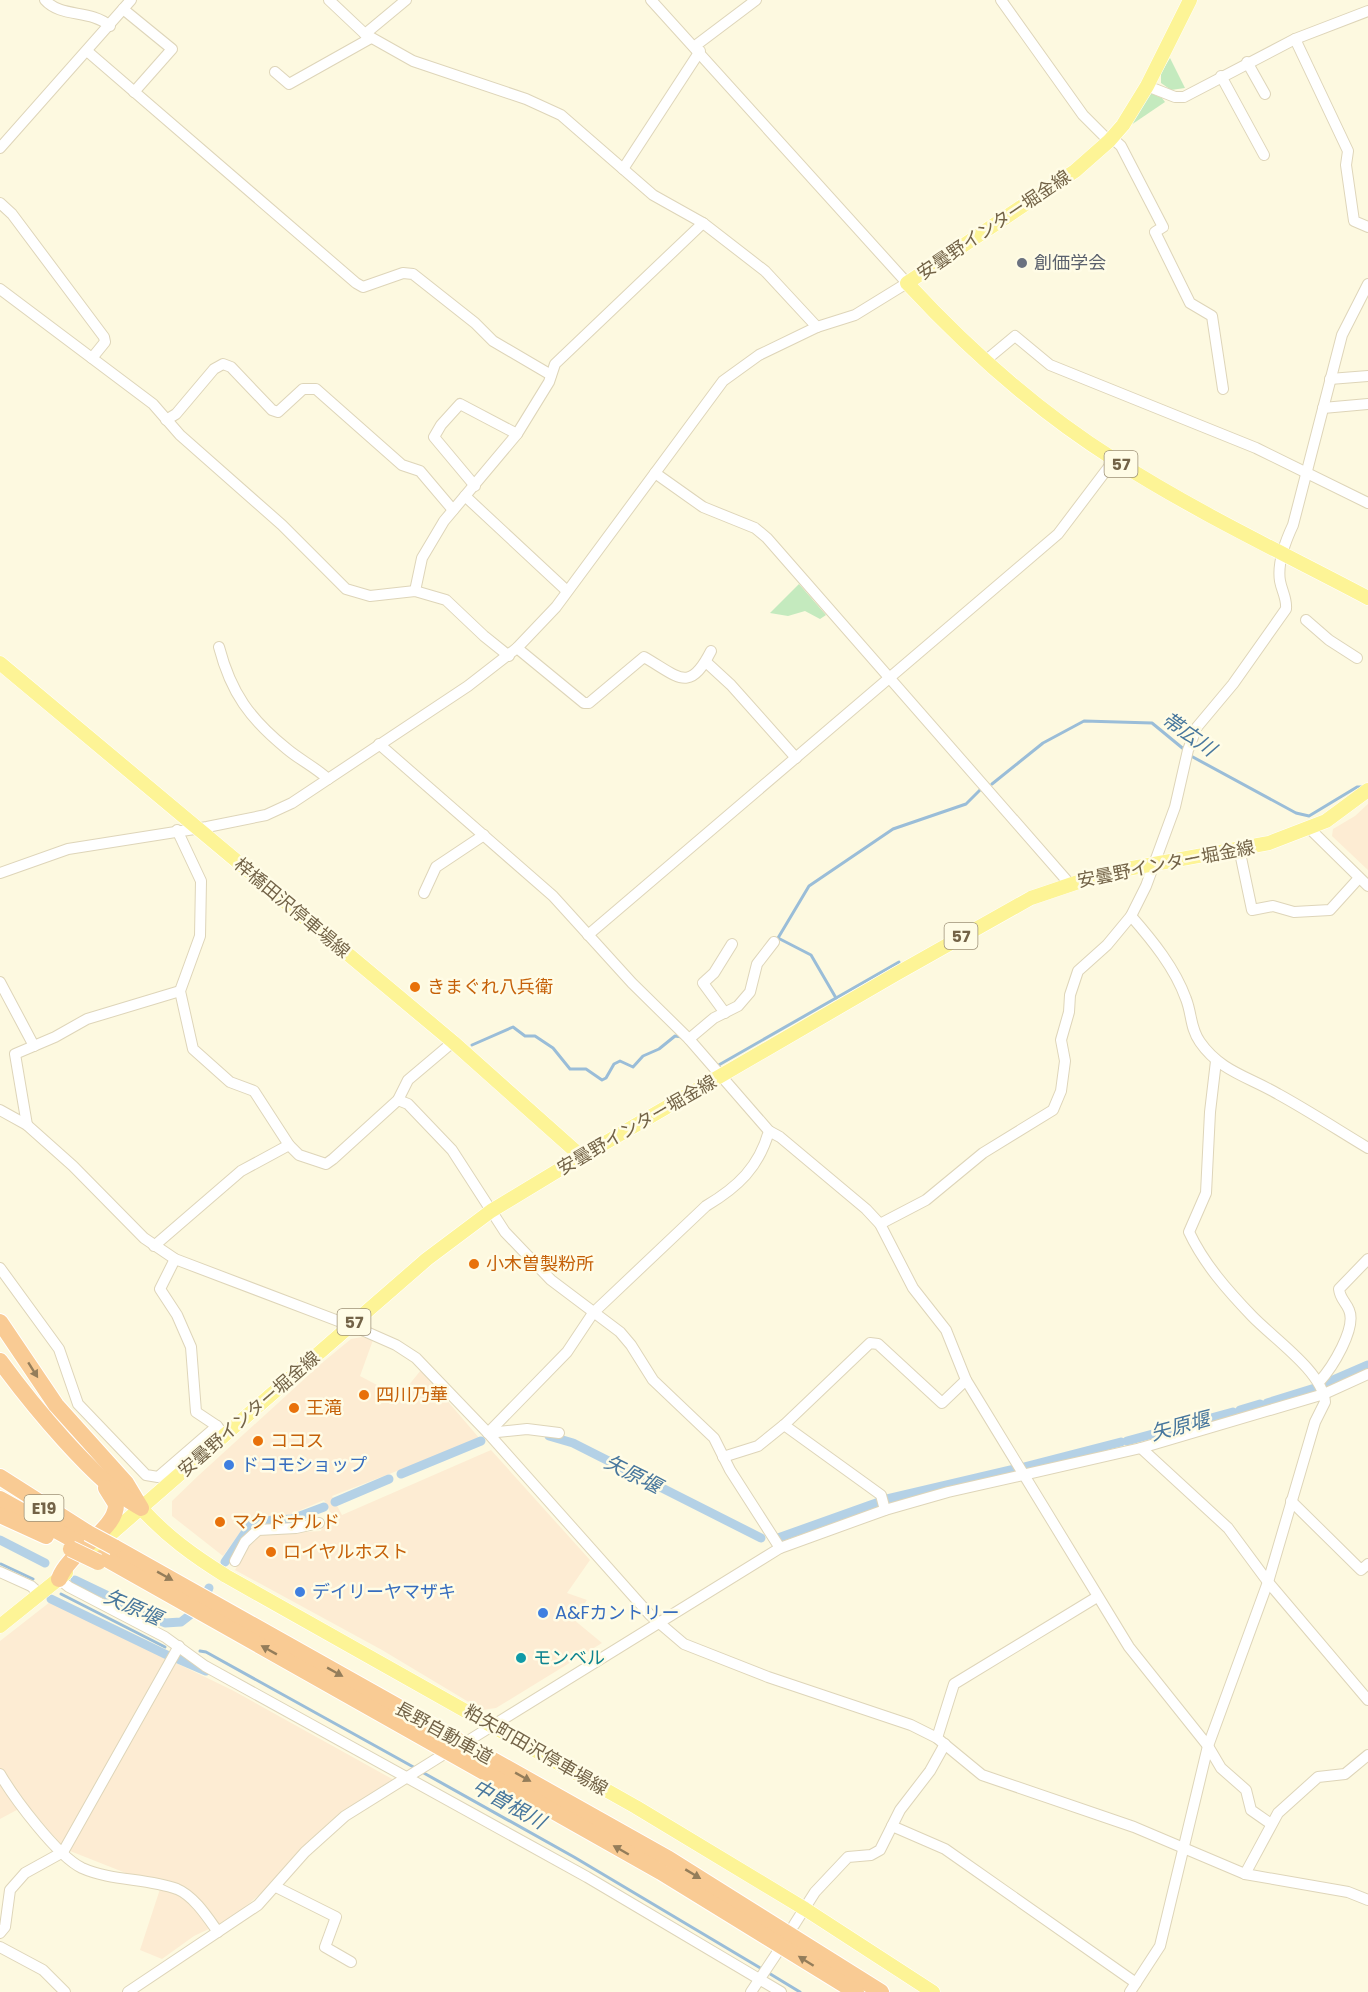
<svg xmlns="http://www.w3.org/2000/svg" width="1368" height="1992" viewBox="0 0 1368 1992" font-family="Poppins,'Noto Sans JP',sans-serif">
	<rect width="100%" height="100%" fill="#fdf9e0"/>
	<g fill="#fdecd3">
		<path d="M1368,804V870L1332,836L1333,829L1355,816Z"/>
		<path d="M362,1337L373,1340L360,1376L377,1385L396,1401L421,1370L480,1439L332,1496L342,1515L491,1450L590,1560L567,1593L587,1600L573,1619L602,1643L496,1708L482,1710L382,1650L235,1570L252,1540L259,1535L321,1531L322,1527L334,1520L324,1500L289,1515L249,1520L223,1556L172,1516V1501L199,1475L323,1362L351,1339Z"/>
		<path d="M50,1602L232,1690L394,1780L342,1813L299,1851L274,1882L232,1918L194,1936L162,1959L140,1950L162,1883H151L65,1849L26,1805L0,1819V1641Z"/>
	</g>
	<g fill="#c4eabe">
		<path d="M1170,58L1185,88L1171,90L1161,83V73Z"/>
		<path d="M1150,93L1162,98L1165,102L1131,125Z"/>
		<path d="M799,584L826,615L820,619L805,611L788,616L770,613Z"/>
	</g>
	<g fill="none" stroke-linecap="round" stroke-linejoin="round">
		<g stroke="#9abdd8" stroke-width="3">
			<path d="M1191,756L1296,813L1309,816L1357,787H1365"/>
			<path d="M992,784L1043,743L1084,721L1152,723L1186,751"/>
			<path d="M836,998L899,962"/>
			<path d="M472,1045L513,1027L525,1036H535L553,1048L570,1069H586L602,1080L606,1078L614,1064L620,1061L633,1067L643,1056L659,1049L675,1036L682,1037"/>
			<path d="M717,1066L836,998L811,955L778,938L809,886L893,829L966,804L982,788"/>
			<path d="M1,1564L33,1579"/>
			<path d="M61,1594L165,1647"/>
			<path d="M200,1651L206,1652L417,1769"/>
			<path d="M422,1772L574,1857L762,1969"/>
			<path d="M767,1972L800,1992"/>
		</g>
		<g stroke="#b4d1e6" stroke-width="9">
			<path d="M1324,1384L1368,1365"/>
			<path d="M1267,1403L1315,1388"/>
			<path d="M1240,1410L1260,1404"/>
			<path d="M549,1436L573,1443L761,1538"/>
			<path d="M1127,1441L1233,1412"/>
			<path d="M1024,1467L1121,1442"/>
			<path d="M401,1474L481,1441"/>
			<path d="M887,1499L1015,1469"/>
			<path d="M335,1502L389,1479"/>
			<path d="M778,1538L879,1502"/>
			<path d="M0,1540L45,1563"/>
			<path d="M225,1562L251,1524L261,1521L292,1519L324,1507"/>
			<path d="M75,1580L165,1623L181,1622L190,1615"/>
			<path d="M208,1590L209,1588"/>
			<path d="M51,1599L167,1655"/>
			<path d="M176,1658L206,1671"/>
		</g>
		<defs>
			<g id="minor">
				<path d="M45,0C61,18 90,9 110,26"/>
				<path d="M329,0L365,34L413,61L526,99L561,115L653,195L703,223L765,271L817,327"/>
				<path d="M1001,0L1083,115L1109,141"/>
				<path d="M123,9L172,49L134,92"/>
				<path d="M365,34L406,0"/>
				<path d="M1295,39L1348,151L1346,165L1354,221L1368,227"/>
				<path d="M695,46L756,0"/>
				<path d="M87,51L356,283L363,287L403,273L413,274L475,323L493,341L551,375"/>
				<path d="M1247,62L1265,94"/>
				<path d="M275,72L289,84L371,38"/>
				<path d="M1221,76L1264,155"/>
				<path d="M1147,86L1175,97H1184L1295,39L1368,11"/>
				<path d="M1112,138L1121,146L1163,227L1155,232L1190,303L1212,316L1223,389"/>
				<path d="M0,148L131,0"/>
				<path d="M623,169L700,51"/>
				<path d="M0,203L12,214L104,337L105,342L92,358"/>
				<path d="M0,289L153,404L180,435L282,525L346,589L370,596L415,591L446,600L484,636L509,656"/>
				<path d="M985,361L1015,336L1050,365L1256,448L1368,503"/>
				<path d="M1330,379L1368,376"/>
				<path d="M1323,408L1368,404"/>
				<path d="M166,420L176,414L214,369L223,364L231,367L272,410L278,412L303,389H316L402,465L420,471L453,510"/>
				<path d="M655,473L703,507L755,528L767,538L1069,883"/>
				<path d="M475,486L434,437L441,425L460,404L517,434"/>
				<path d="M465,496L567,591"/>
				<path d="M415,591L422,558L444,521L517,434L549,382L555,364L703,223"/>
				<path d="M1306,620L1329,640L1357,658"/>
				<path d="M219,647C231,693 250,719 287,749C300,760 315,767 328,779"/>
				<path d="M517,648L584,703H589L644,657C679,677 689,694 711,651"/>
				<path d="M706,662L731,685L796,758"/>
				<path d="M379,744L553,896L632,983L689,1039L769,1131L780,1137L866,1209L880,1224L913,1288L946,1330L966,1380L1129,1647L1208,1746L1221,1768L1246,1790L1251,1810L1271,1824"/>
				<path d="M1310,829L1368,886"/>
				<path d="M177,830L201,881L200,936L180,991L193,1049L230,1082L254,1091L289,1145L299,1155L326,1164L333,1159L398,1100L408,1080L453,1042"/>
				<path d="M1239,848L1252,910L1273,906L1294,912L1330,910L1359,878"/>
				<path d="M0,873L68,849L207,827L266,815L292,803L468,686L517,648L556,607L723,381L759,355L817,327L855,315L907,283L651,0"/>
				<path d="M424,893L436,867L484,835"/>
				<path d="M1131,916C1152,940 1175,968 1186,999C1192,1014 1190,1028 1200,1042C1220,1071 1249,1077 1278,1094C1309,1111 1338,1130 1368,1148"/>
				<path d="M588,935L1058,534L1114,460"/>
				<path d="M0,982L34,1046"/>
				<path d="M725,1013L703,983L714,973L732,944"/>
				<path d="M689,1039L714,1018L738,1006L750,992L757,964L774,942"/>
				<path d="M398,1100L408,1104L452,1150L505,1232L551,1280L620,1332L631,1345L653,1380L714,1438L730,1470L780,1548"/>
				<path d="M0,1110L27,1125L73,1166L144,1238L175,1259L362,1330L396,1345L416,1358L488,1433L650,1615L684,1644L768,1677L911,1725L937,1738L982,1775L1134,1827L1245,1874L1348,1892L1368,1900"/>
				<path d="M27,1125L15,1054L55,1037L87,1019L180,991"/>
				<path d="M880,1224L926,1200L983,1153L1053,1110L1061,1091L1065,1061L1061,1040L1069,1012L1070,995L1078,971L1107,945L1131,916L1146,886L1175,807L1188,750L1197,727L1233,684L1286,609C1287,598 1282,592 1280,581C1277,563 1285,542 1293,525L1342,335L1368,284"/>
				<path d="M154,1246L241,1171L289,1145"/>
				<path d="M175,1259L160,1289L177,1315L191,1347L196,1412L217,1426"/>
				<path d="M0,1268L59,1349L78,1404L146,1475L158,1477L217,1426L225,1436"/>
				<path d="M1319,1382C1332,1368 1357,1328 1349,1310C1346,1302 1340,1299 1339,1289L1368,1259"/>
				<path d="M784,1425L881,1495L885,1510"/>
				<path d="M488,1433L567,1352L593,1313L706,1206C738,1187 759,1167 769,1131"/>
				<path d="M488,1433L527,1429L559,1433"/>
				<path d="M1141,1448L1228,1528L1268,1582L1368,1700"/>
				<path d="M723,1457L758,1446L784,1425L870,1343L878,1344L942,1403L966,1380"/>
				<path d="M1291,1501L1361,1570L1368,1564"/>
				<path d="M235,1561L245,1542L258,1530L296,1528L319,1523"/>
				<path d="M0,1572L31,1586L40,1594"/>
				<path d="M59,1579L69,1587L165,1637L205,1666L587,1877L781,1992"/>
				<path d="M937,1738L954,1684L1097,1597"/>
				<path d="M471,1739L780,1548L885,1510L948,1492L1141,1448L1324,1394L1368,1374"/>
				<path d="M0,1774C14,1798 57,1856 82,1868C111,1881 147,1878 177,1889C194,1896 208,1918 218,1932"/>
				<path d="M892,1826L945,1849L1136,1983"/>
				<path d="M1245,1874L1278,1813L1318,1777L1345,1774L1368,1755"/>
				<path d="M276,1887L336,1917L325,1947L351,1962"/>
				<path d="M794,1925L815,1892L848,1857L871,1855L880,1850L900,1810L930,1771L945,1744"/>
				<path d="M0,1933L5,1927L10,1890L25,1873L63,1852L179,1646"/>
				<path d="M0,1947L43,1970L65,1992"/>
				<path d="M128,1992L258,1905L305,1852L345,1816L441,1756"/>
				<path d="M751,1992L777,1953"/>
				<path d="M1130,1992L1160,1946L1208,1746L1268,1582L1315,1422L1325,1402C1323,1372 1273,1338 1252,1316C1228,1291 1204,1264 1189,1232L1206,1193L1210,1112L1216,1061"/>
			</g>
			<g id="major">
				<path d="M1190,0L1147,86L1123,125L1109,141L1075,171L907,283C969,350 1037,411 1115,460C1196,512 1283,553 1368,598"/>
				<path d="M0,663L453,1042L582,1157"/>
				<path d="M141,1508C166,1536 194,1556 226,1576L636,1807L805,1909L933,1992"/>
				<path d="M96,1547L427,1259L491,1211L567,1165L896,974L1031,898L1105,873L1269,843L1326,821L1368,790"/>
				<path d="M0,1626L66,1573"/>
			</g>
			<g id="highway">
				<path d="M0,1322L56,1405L126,1483L141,1508"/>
				<path d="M0,1361C30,1402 95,1482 138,1506"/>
				<path d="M0,1477L88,1533"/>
				<path d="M0,1499L77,1542"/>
				<path d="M0,1515L46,1536"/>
				<path d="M114,1547L669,1859L881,1992"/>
				<path d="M103,1557L661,1872L856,1992"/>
				<path d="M59,1579C69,1551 117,1530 116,1504L106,1488"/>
			</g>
		</defs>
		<use href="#minor" stroke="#ded5b9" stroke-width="12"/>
		<use href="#major" stroke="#fff" stroke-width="15"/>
		<use href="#highway" stroke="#fff" stroke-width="18"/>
		<use href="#minor" stroke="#fff" stroke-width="10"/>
		<use href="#major" stroke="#fdf496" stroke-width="14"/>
		<use href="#highway" stroke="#f9cb94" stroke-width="16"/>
		<defs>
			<g id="highway-bridge">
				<path d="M88,1533L114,1547"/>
				<path d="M71,1549L98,1562"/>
			</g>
		</defs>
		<use href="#highway-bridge" stroke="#fff" stroke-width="18" stroke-linecap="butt"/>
		<use href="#highway-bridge" stroke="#f9cb94" stroke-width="16"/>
	</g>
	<defs><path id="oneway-solid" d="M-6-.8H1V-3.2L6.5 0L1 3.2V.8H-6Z" transform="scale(1.5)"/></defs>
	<g fill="#947d5a">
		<use href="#oneway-solid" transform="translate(33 1370) rotate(58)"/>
		<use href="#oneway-solid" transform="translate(165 1576) rotate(29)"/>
		<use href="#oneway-solid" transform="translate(269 1650) rotate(-151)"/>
		<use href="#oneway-solid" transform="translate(335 1672) rotate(29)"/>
		<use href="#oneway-solid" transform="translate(523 1777) rotate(29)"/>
		<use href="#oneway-solid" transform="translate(621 1850) rotate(-150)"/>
		<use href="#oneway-solid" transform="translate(693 1874) rotate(31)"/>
		<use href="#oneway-solid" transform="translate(806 1961) rotate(-148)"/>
	</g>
	<circle fill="#6b7280" stroke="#fffce6" stroke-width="2" cx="1022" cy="263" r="6"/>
	<g fill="#e8710a" stroke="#fffce6" stroke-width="2">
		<circle cx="415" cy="987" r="6"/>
		<circle cx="474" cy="1264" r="6"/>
		<circle cx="364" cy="1395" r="6"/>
		<circle cx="294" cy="1408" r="6"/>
		<circle cx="258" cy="1441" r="6"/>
		<circle cx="220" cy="1522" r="6"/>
		<circle cx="271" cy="1552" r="6"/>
	</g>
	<g fill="#3f7fe0" stroke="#fffce6" stroke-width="2">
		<circle cx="229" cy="1465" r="6"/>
		<circle cx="300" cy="1592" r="6"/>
		<circle cx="543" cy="1613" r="6"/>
	</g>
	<circle fill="#0f9aa8" stroke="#fffce6" stroke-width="2" cx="521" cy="1658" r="6"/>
	<g text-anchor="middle" stroke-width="5" stroke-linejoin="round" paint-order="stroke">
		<g fill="#fffce6" stroke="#9d9177" stroke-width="1.5">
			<rect x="1104.5" y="451" width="33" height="26" rx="4.5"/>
			<rect x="944.5" y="923" width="33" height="26" rx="4.5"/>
			<rect x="337.5" y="1309" width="33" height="26" rx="4.5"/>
			<rect x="24.5" y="1495" width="39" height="26" rx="4.5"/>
		</g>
		<g font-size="16" font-weight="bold" fill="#736347">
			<text x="1121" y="470">57</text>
			<text x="961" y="942">57</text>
			<text x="354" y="1328">57</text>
			<text x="44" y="1514">E19</text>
		</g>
		<g font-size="18" fill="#736347" stroke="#fffce6">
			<text transform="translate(994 225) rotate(-34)" y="6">安曇野インター堀金線</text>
			<text transform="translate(1166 864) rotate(-11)" y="6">安曇野インター堀金線</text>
			<text transform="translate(292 908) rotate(40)" y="6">梓橋田沢停車場線</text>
			<text transform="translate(637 1125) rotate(-30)" y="6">安曇野インター堀金線</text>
			<text transform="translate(249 1414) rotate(-41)" y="6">安曇野インター堀金線</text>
			<text transform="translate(444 1733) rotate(29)" y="6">長野自動車道</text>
			<text transform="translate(536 1750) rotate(30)" y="6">粕矢町田沢停車場線</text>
		</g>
		<g font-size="18" fill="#5b616d" stroke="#fffce6" text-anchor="start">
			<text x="1034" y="269">創価学会</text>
		</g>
		<g font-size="18" fill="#c56008" stroke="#fffce6" text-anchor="start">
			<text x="427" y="993">きまぐれ八兵衛</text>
			<text x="486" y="1270">小木曽製粉所</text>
			<text x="376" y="1401">四川乃華</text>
			<text x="306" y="1414">王滝</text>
			<text x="270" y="1447">ココス</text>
			<text x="232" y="1528">マクドナルド</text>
			<text x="283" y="1558">ロイヤルホスト</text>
		</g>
		<g font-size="18" fill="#366cbe" stroke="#fffce6" text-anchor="start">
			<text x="241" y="1471">ドコモショップ</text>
			<text x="312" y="1598">デイリーヤマザキ</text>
			<text x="555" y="1619">A&amp;Fカントリー</text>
		</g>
		<g font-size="18" fill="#0d838f" stroke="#fffce6" text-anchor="start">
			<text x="533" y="1664">モンベル</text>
		</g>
		<g font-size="20" font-style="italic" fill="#48779d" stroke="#fffce6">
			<text transform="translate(1189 734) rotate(35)" y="7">帯広川</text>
			<text transform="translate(1180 1426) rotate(-15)" y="7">矢原堰</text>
			<text transform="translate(633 1474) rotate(27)" y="7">矢原堰</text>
			<text transform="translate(133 1607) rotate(24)" y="7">矢原堰</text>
			<text transform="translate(509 1804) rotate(29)" y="7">中曽根川</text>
		</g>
	</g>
</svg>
